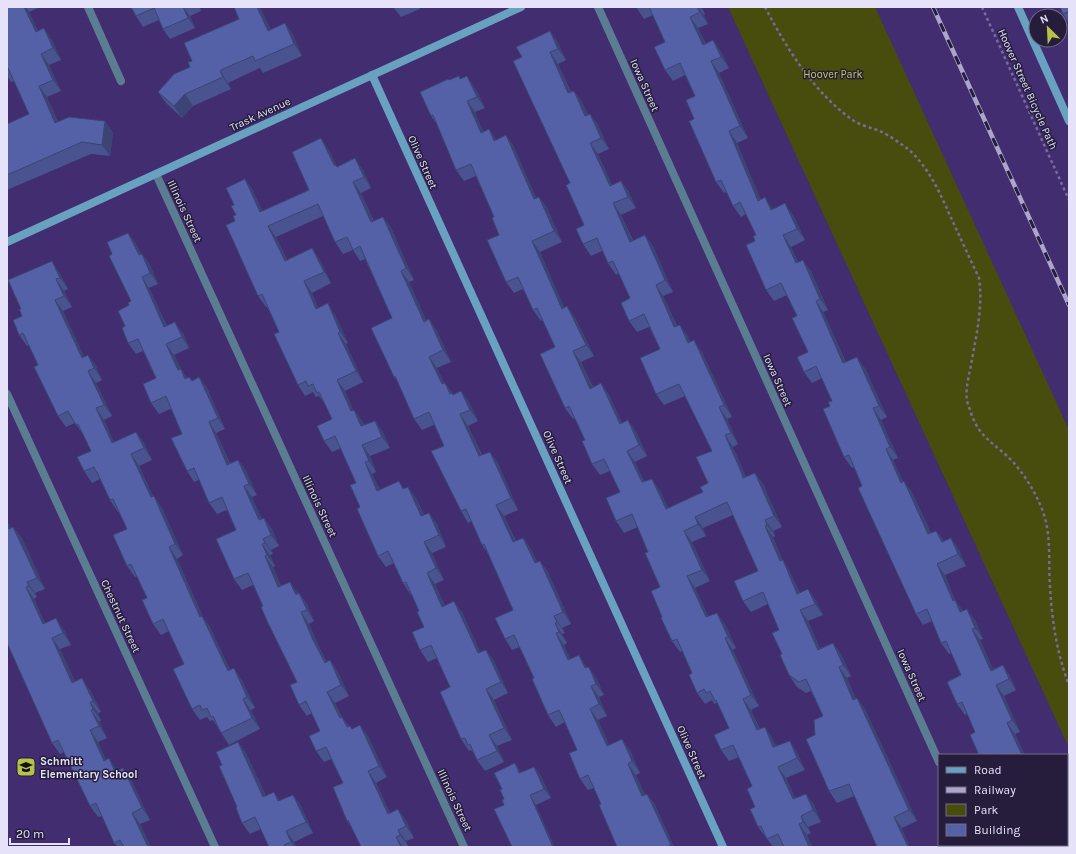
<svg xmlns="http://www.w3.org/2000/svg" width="1076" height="854" viewBox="0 0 1076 854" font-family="Karla,sans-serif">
	<rect width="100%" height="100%" fill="#412d6f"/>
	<path fill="#484d0d" d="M728,7H875L1069,430V748Z"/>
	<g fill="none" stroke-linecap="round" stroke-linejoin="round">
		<g stroke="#796a9e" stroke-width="2.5" stroke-dasharray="3 3" stroke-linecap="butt">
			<path d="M765,7C787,49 814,93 854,121C862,126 873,128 882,132C890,136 900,143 908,149C929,167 941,195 952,220C961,239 970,259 979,278C983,305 977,332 972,359C970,373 965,387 967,401C968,405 970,409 971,413C980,440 997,444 1014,463C1026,477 1035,492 1042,509C1052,535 1048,561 1050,587C1052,621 1057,654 1069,685"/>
			<path d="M982,7L1069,200"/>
		</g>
		<g stroke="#5b7d91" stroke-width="8">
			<path d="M88,7L121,81"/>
			<path d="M598,7L939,762"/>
			<path d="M156,174L464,847"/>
			<path d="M7,394L215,847"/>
			<path d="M976,845L977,847"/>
		</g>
		<g stroke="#69a1c0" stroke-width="8">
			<path d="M1018,7L1069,121"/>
			<path d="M372,75L723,847"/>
			<path d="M7,242L521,7"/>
		</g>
		<defs>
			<path id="rail" d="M933,7L1069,305"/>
		</defs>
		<use href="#rail" stroke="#aea5cb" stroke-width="4.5"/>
		<use href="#rail" stroke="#251d3b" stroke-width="3" stroke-dasharray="9" stroke-linecap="butt"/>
	</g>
	<g fill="#48538f">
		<path d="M7,7H38V8L29,12L38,31L52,40L61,60L49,65L61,91L47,97L58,122L105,121L113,133L110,156L91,154L7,190V124L29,114L14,81L11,82L7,76Z"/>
		<path d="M131,7H200L201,11L190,16L195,28L170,39L163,29L159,20L143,27L136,16Z"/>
		<path d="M234,7H260L271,30L285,23L293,35L302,56L263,73L260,68L232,81L228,83L231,89L193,106L182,118L166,103L158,92L190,67L192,61L239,19Z"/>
		<path d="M393,7H419L420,9L401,17Z"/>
		<path d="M636,7H702L705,14L704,15L708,24L698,28L706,44L713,40L721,52L729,68L719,73L748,138L737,143L761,200L773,209L793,215L805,240L791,247L798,262L811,271L828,310L823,312L846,362L865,368L887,417L881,420L898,458L893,460L903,482L912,492L931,533L936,531L944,541L951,538L959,550L966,566L945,575L955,600L963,611L975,620L983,639L980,640L993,669L1003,665L1010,676L1016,690L1004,696L1020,732L1015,734L1025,755H979L975,732L967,714L965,715L957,704L961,675L951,653L949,654L941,643L932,621L923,625L916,614L854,467L852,468L844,457L830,406L832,401L822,378L812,383L804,372L808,352L797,316L787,295L774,301L766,290L755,241L756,235L746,214L741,217L733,206L727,192L724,193L716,182L694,119L695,96L685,75L673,81L665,70V42L653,15L644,19Z"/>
		<path d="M1069,7V22H1068L1063,14Z"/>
		<path d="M550,31L558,43L566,60L558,64L571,92L574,91L582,102L588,115L590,114L598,125L609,149L598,154L612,185L621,181L629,192L636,208L621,215L633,240L653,246L673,292L663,296L677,326L688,336L690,342L702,352L732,417L727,419L738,444L733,447L746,477L755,473L763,484L782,527L773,531L775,536L773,537L783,561L790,572L800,593L808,589L816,601L823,615L808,621L820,648L833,643L841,654L851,676L847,678L856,699L857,698L865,709L917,821L902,828L854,796L837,803L829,791L815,735L823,716L811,691L806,693L797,687L789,675L782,654L779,630L768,604L751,612L743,601L758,571L733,515L703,528L706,536L692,542L710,581L695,588L708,616L725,624L736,648L733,650L759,706L751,710L760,729L765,727L772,738L776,746L797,752L805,770L786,778L795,798L806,794L814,805L821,822L808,827L811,833L807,835L812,847H784L783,846L781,847H773L758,827L752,786L739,757L729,761L721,750L729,728L720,708L717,703L714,704L712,700L705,704L697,693L692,673L682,651L680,652L672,641L662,617L660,587L648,552L638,527L624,533L616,521L620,492L610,471L600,475L592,464L585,440L575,418L573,419L565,408L555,347L543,320L541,321L533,310L523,289L514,293L506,282L499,235L494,217L476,176L464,181L456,170L438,126L431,116L449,80L459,76L461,79L475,88L485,108L475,112L483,132L497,140L506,135L514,147L536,198L539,197L547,208L562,242L540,252L564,308L567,306L575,318L594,356L581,362L593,387L601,383L609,395L622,423L636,431L647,456L635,462L644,481L660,490L668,508L703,492L708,483L712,451L685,396L664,405L656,394L660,349L649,327L637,332L629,321L630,298L619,273L616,275L608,263L602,251L591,256L583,244L584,225L570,183L522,57Z"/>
		<path d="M329,150L337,167L363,170L371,188L361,193L374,221L383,217L391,228L414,280L409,282L426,320L429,319L437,331L451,362L437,368L444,383H445L453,394L461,391L469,402L478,421L468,426L482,455L490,452L498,463L518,510L504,516L516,541L523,538L531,549L537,562L540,561L548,572L571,624L562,628L565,633L562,634L567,643L564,645L570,659L587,667L596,678L604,695L599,697L607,716L598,720L609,745L630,750L640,773L636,775L645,795L647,794L655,805L674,847H617L601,804L594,788L588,790L580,779L577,750L565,722L556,727L548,715L534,678L520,647L512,650L505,639L513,610L487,552L482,545L472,521L468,523L461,511L444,446L434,425L422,430L414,419L398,382L394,377L392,318L365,259L360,261L353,250L343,254L335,242L323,216L276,237L287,260L312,248L320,260L331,283L312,293L318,308L335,315L348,343L346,344L363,382L345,391L353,410H354L362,421L364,425L375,421L383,432L390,448L370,456L376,472L372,474L380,490L404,488L416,498L424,515L429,513L437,524L446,547L432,553L444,580L435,584L445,606L462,612L480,652L486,650L494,661L508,693L494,700L512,740L497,746L504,762L485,771L477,760L474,754L471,750L469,751L461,739L450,687L437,658L428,662L420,650L424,627L419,611L412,594L411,595L403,583L394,563L386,567L378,556L360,507L356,483L341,448L332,452L324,441L332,419L325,404L319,396L316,397L313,392L305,396L298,385L279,332L267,307H266L258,296L235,221L236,215L234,205L245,179L253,191L262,211L309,190Z"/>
		<path d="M128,233L136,244L141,254H142L150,265L158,284L149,288L167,326L183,333L189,348L174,355L181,369L187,378L189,377L192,381L199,377L207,388L225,429L216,433L230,463L238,460L246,471L257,495L252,497L253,500L262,519L264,518L272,529L279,546L271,550L273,554L270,555L275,566L273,567L281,586L298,594L299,593L307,604L314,621L309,624L321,651L327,662L330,660L338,672L349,696L335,703L342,717L349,726H350L352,729L368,736L387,777L376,783L390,813L406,820L414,838L406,841L408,846L406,847H361L352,828L347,821L343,783L331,759L324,762L316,751L320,731L312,713L307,716L299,705L297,682L253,585L242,590L234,579L236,530L227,510L217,514L209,503L199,480L194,482L187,471L182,434L171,409L159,414L151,403L156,378L143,351L136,354L128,343L125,326L131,301L112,254Z"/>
		<path d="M59,272L68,289L64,291L72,307L63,311L84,357L88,355L96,366L102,380L96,383L112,416L104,420L114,442L136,432L144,443L152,460L139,466L153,496H154L162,508L183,555L177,559L204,619L210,627L230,670L242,680L255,708L251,710L260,729L229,745L213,720L210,721L207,717L200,720L192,709L184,664L169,631L161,635L153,624L147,598L137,576L135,577L127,566V529L119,511L118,512L110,500L100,479L92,483L84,471L91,451L84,436L75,423L66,427L58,416L38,365L29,345L27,346L19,335L22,316L21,309Z"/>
		<path d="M13,527L22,538L45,589L35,593L37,597L34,599L45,623L64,630L71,645L60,649L75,682L90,690L101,712L98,713L101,721H99L107,738L98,742L106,760L117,770V771L123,768L131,780L150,820L140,824L151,847H118L114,843L102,816L98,817L90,806L64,752L60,754L52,743L11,528Z"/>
		<path d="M238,742L246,753L266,796L274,792L280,801L293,795L301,806L313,833L294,842L296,847H269L261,829L250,834L242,823L237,807L222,765Z"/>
		<path d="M515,763L521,772L534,767L541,776L551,798L536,805L504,799L502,789Z"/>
	</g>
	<g fill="#3b4474">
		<path d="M24,7H26L29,12L44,43L36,32Z"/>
		<path d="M183,7L190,16L195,28L188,18Z"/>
		<path d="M257,7H260L277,42L268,31Z"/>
		<path d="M697,7H698L704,15L708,24L700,12Z"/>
		<path d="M700,7H702L705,14Z"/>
		<path d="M690,17L698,28L711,56L703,45Z"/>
		<path d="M285,23L293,35L302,56L294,44Z"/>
		<path d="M44,28L52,40L61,60L53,48Z"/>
		<path d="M550,31L558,43L566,60L558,49Z"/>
		<path d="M713,40L721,52L729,68L721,57Z"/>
		<path d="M550,52L558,64L576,105L568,93Z"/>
		<path d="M41,54L49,65L61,91L53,80Z"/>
		<path d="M711,61L719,73L748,138L740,126Z"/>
		<path d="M220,71L228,83L231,89L223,77Z"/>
		<path d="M467,76L475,88L485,108L477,97Z"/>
		<path d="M39,86L47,97L63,135L55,123Z"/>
		<path d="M574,91L582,102L593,127L585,116Z"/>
		<path d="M185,94L193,106L182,118L174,106Z"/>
		<path d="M467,101L475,112L489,144L481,133Z"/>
		<path d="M590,114L598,125L609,149L601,138Z"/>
		<path d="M105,121L113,133L110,156L102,145Z"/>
		<path d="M489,129L497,140L494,141Z"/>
		<path d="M729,131L737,143L766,212L758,201Z"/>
		<path d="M506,135L514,147L542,210L534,199Z"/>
		<path d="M321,138L329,150L337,167L334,165Z"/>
		<path d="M590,143L598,154L618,197L610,186Z"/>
		<path d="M355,158L363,170L371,188L364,177Z"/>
		<path d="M245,179L253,191L268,223L260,212Z"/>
		<path d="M621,181L629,192L636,208L628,197Z"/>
		<path d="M353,182L361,193L379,234L371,222Z"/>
		<path d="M539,197L547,208L562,242L554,231Z"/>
		<path d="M765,197L773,209L771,210Z"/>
		<path d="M613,203L621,215L638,253L630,242Z"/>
		<path d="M785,203L793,215L805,240L797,229Z"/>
		<path d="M383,217L391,228L414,280L406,268Z"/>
		<path d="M268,226L276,237L292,273L285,261Z"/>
		<path d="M128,233L136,244L147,267L139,255Z"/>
		<path d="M645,235L653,246L673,292L665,280Z"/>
		<path d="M783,235L791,247L804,274L796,263Z"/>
		<path d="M532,241L540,252L570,320L562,309Z"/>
		<path d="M312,248L320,260L331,283L324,272Z"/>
		<path d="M142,254L150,265L158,284L150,273Z"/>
		<path d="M803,260L811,271L828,310L820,299Z"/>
		<path d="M52,261L59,272L68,289L60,278Z"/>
		<path d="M401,271L409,282L432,333L424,322Z"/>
		<path d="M142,277L149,288L172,338L164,327Z"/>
		<path d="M56,279L64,291L72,307L64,296Z"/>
		<path d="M304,281L312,293L324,320L316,309Z"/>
		<path d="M656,285L663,296L682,339L674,327Z"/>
		<path d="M55,300L63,311L90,369L82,358Z"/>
		<path d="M816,301L823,312L851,374L843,363Z"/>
		<path d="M328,303L335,315L348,343L340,332Z"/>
		<path d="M567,306L575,318L594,356L586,345Z"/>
		<path d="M429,319L437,331L451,362L443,350Z"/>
		<path d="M175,322L183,333L189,348L182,337Z"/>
		<path d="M680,325L688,336L696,354L688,343Z"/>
		<path d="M338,333L346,344L363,382L356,371Z"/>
		<path d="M694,340L702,352L732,417L724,405Z"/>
		<path d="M166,344L174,355L182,371L181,369L188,380L193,390L178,370Z"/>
		<path d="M573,351L581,362L598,400L590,389Z"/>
		<path d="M88,355L96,366L102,380L94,368Z"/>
		<path d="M429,357L437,368L449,395L442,384Z"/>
		<path d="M857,357L865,368L887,417L879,406Z"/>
		<path d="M88,371L96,383L112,416L104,405Z"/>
		<path d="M199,377L207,388L225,429L218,418Z"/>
		<path d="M337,380L345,391L359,422L351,411Z"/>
		<path d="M445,383L452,394H450Z"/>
		<path d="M601,383L609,395L628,435L620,424Z"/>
		<path d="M461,391L469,402L478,421L470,410Z"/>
		<path d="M719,407L727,419L738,444L731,433Z"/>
		<path d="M96,408L104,420L120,454L112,443Z"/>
		<path d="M873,408L881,420L898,458L890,447Z"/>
		<path d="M354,410L362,421L369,438L361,426Z"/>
		<path d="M460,414L468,426L487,468L479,456Z"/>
		<path d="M628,420L636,431L647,456L639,445Z"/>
		<path d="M375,421L383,432L390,448L382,437Z"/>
		<path d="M209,422L216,433L235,476L227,465Z"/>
		<path d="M136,432L144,443L152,460L144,448Z"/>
		<path d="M725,435L733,447L751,489L742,474Z"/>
		<path d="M362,445L370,456L376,472L369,461Z"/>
		<path d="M886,449L893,460L909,494L901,483Z"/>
		<path d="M627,451L635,462L650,494L642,482Z"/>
		<path d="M490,452L498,463L518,510L511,498Z"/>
		<path d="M131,454L139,466L159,509L151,497Z"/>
		<path d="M238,460L246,471L257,495L249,484Z"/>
		<path d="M365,462L372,474L385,502L377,491Z"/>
		<path d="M755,473L763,484L782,527L774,516Z"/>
		<path d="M652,479L660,490L674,520L666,509Z"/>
		<path d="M904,481L912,492L936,545L928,534Z"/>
		<path d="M244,486L252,497L267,531L259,520Z"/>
		<path d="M408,487L416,498L429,528L421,516Z"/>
		<path d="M154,496L162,508L183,555L175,544Z"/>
		<path d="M496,505L504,516L521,554L513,542Z"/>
		<path d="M429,513L437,524L446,547L439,535Z"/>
		<path d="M695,517L703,528L706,536L698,524Z"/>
		<path d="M264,518L272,529L279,546L271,535Z"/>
		<path d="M7,520L17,540L7,526Z"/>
		<path d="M765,520L773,531L775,536L767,525Z"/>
		<path d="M765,526L773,537L783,561L790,572L805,605L797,594L780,561Z"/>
		<path d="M13,527L22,538L45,589L37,578Z"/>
		<path d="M684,531L692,542L710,581L702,570Z"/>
		<path d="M936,531L944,542H942Z"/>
		<path d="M523,538L531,549L543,575L535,563Z"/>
		<path d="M951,538L959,550L966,566L958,554Z"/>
		<path d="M263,539L271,550L273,554L265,543Z"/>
		<path d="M424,542L432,553L444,580L436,568Z"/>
		<path d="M262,544L270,555L275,566L267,555Z"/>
		<path d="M169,547L177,559L204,619L210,627L236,683L228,671L200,617Z"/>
		<path d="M265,556L273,567L286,598L278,587Z"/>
		<path d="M540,561L548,572L571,624L563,612Z"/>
		<path d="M937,564L945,575L955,600L963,611L968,623L953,601Z"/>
		<path d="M427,573L435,584L450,618L442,607Z"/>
		<path d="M687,576L695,588L714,629L706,617Z"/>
		<path d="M27,582L35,593L37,597L29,586Z"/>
		<path d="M290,582L298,593L303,606L296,595Z"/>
		<path d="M26,587L34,599L51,636L43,624Z"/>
		<path d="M808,589L816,601L823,615L815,604Z"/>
		<path d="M299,593L307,604L314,621L307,610Z"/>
		<path d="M454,601L462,612L486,665L478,653Z"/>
		<path d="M967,609L975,620L983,639L975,628Z"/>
		<path d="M800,610L808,621L826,661L818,650Z"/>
		<path d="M301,612L309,624L321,651L333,674L325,663L313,640Z"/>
		<path d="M717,613L725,624L736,648L728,637Z"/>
		<path d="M554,616L562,628L565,633L557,622Z"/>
		<path d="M56,618L64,630L71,645L63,633Z"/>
		<path d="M555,623L562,634L567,643L559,632Z"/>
		<path d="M972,629L980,640L999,682L991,671Z"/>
		<path d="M556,633L564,645L576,672L568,660Z"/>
		<path d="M52,638L60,649L80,694L72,683Z"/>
		<path d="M725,638L733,650L759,706L751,695Z"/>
		<path d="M833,643L841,654L851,676L843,665Z"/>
		<path d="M486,650L494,661L508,693L501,682Z"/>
		<path d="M579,655L587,667L593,680L585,668Z"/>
		<path d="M330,660L338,672L349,696L341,685Z"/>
		<path d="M1003,665L1010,676L1016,690L1009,679Z"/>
		<path d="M589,667L596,678L604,695L596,684Z"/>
		<path d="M839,667L847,678L861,711L853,700Z"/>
		<path d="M234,668L242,680L255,708L247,697Z"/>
		<path d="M82,678L90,690L101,712L93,701Z"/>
		<path d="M996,685L1004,696L1020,732L1012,720Z"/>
		<path d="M591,686L599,697L607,716L599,704Z"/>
		<path d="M486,689L494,700L512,740L504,728Z"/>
		<path d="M327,692L335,703L347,729L340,718Z"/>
		<path d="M857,698L865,709L917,821L909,810Z"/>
		<path d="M243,699L251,710L260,729L252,718Z"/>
		<path d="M743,699L751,710L765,742L757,730Z"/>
		<path d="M90,702L98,713L101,721L93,709Z"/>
		<path d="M590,709L598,720L615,757L607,746Z"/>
		<path d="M91,710L99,721L107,738L99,726Z"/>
		<path d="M342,717L350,728L347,727Z"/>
		<path d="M1007,723L1015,734L1025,755H1022Z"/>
		<path d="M360,725L368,736L387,777L379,766Z"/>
		<path d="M765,727L772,738L781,758L773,747Z"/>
		<path d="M90,730L98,742L112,772L104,761Z"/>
		<path d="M489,735L497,746L504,762L497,751Z"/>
		<path d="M622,739L630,750L640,773L632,761Z"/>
		<path d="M790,741L797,752L805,770L797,758Z"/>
		<path d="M238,742L246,753L271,808L263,797Z"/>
		<path d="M109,758L117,770L123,784L115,772Z"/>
		<path d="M515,763L522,773H519Z"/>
		<path d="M628,764L636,775L650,807L642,796Z"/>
		<path d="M534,767L541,776L551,798L544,789Z"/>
		<path d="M778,767L786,778L801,811L793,799Z"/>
		<path d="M123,768L131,780L150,820L142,808Z"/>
		<path d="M368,771L376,783L395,825L388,814Z"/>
		<path d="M274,792L282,803L278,801Z"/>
		<path d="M647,794L655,805L674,847H672L671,845Z"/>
		<path d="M806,794L814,805L821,822L813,810Z"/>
		<path d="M293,795L301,806L313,833L306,822Z"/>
		<path d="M530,795L536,805L555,847H553Z"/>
		<path d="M1067,806L1069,809V816L1067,811Z"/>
		<path d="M398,809L406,820L414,838L406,826Z"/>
		<path d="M132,813L140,824L151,847H148Z"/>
		<path d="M801,816L808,827L811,833L803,822Z"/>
		<path d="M894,817L902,828L910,847H908Z"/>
		<path d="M799,824L807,835L812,847H809Z"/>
		<path d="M398,830L406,841L408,846L400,835Z"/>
		<path d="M286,831L294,842L296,847H295L291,842Z"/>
		<path d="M396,837L403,847H401Z"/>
	</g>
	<g fill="#5461a6" stroke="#3b4474">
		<path d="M7,7H24L36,32L44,28L53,48L41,54L53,80L39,86L55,123L69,117L105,121L102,145L82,142L7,175V124L29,114L8,68L7,69Z"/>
		<path d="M131,7H183L188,18L163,29L154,8L136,16Z"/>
		<path d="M234,7H257L268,31L285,23L294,44L255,61L253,56L223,69L220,71L223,77L185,94L174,106L158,92L174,74L190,67L188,62L192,61L184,43L239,19Z"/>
		<path d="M649,7H697L700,12L690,17L703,45L713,40L721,57L711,61L740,126L729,131L758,201L765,197L771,210L785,203L797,229L783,235L796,263L803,260L820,299L816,301L843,363L857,357L879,406L873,408L890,447L886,449L901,483L904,481L928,534L936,531L942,542L951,538L958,554L937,564L953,601L955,600L960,612L967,609L975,628L972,629L991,671L1003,665L1009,679L996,685L1012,720L1007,723L1022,755H993V754L990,755H979L970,735L975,732L962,702L957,704L947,682L961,675L946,641L941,643L927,609L916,614L858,488L862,486L849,455L844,457L823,409L830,406L828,402L832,401L816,366L804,372L797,357L808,352L792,318L797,316L781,283L766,290L746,245L755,241L753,236L756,235L740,202L733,206L721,180L716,182L689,121L694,119L686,100L695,96L680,63L665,70L654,47L665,42Z"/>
		<path d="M1060,7H1069V15L1068,12L1063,14Z"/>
		<path d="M550,31L558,49L550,52L568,93L574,91L585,116L590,114L601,138L590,143L610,186L621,181L628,197L613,203L630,242L645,235L665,280L656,285L674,327L680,325L688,343L694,340L724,405L719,407L731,433L725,435L742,474L743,478L755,473L774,516L765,520L767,525L765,526L780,561L783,560L797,594L808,589L815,604L800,610L818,650L833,643L843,665L839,667L853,700L857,698L909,810L894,817L908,847H877L849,784L829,791L806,739L815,735L814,720L823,716L806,679L799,682L789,675L780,655L782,654L772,633L779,630L763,592L743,601L734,581L758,571L727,502L695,517L698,524L684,531L702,570L687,576L706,617L717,613L728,637L725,638L751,695L743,699L757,730L765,727L773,747L790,741L797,758L778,767L793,799L806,794L813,810L801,816L803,822L799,824L809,847H784L778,834L767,839L761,826L758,827L750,809L755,807L747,789L752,786L733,745L721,750L714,735L729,728L716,700L715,701L710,691L706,693L704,689L697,693L689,675L692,673L677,639L672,641L661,618L662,617L651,591L660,587L645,553L648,552L632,514L616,521L606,498L620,492L604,459L592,464L582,441L585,440L569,406L565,408L540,354L555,347L537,308L533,310L518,277L506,282L487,240L499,235L492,218L494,217L471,164L456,170L433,115L431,116L420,92L448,79L449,80L459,76L460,79L467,76L477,97L467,101L481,133L489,129L494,141L506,135L534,199L539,197L554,231L532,241L562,309L567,306L586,345L573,351L590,389L601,383L620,424L628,420L639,445L627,451L642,482L652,479L666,509L703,492L700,487L708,483L696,457L712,451L679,384L656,394L640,358L660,349L644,314L629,321L621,303L630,298L613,261L608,263L597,238L583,244L576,229L584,225L566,185L570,183L513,61L522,57L516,47Z"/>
		<path d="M321,138L334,165H335L337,167L355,158L364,177L353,182L371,222L383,217L406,268L401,271L424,322L429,319L443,350L429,357L442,384L445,383L450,394L452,393L453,395L461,391L470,410L460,414L479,456L490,452L511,498L496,505L513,542L523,538L535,563L540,561L563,612L554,616L557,622L555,623L559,632L556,633L568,660L579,655L585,668L589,667L596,684L591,686L599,704L590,709L607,746L622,739L632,761L628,764L642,796L647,794L671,845L667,847H617L599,805L601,804L588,775L580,779L569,753L577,750L563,718L559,710L548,715L532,679L534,678L514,635L505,639L495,618L513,610L484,544L482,545L466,509L461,511L431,451L444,446L429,412L414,419L395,376L394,377L371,328L392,318L360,246L353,250L347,237L335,242L318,204L268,226L285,261L312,248L324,272L304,281L316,309L328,303L340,332L338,333L356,371L337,380L351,411L354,410L361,426L375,421L382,437L362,445L369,461L365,462L377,491L399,481L403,489L408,487L421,516L429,513L439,535L424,542L436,568L427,573L442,607L454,601L478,653L486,650L501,682L486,689L504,728L489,735L497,751L477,760L470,744L468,745L465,738L461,739L440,692L450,687L431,645L420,650L412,632L424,627L417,612L419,611L406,582L403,583L388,551L378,556L357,509L360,507L350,485L356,483L335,436L324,441L317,426L332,419L319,392L317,393L313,384L308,386L306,381L298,385L274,334L279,332L262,294L258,296L226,225L235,221L233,216L236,215L231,206L234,205L226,188L245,179L260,212L309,190L292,152Z"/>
		<path d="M128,233L139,255L142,254L150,273L142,277L164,327L175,322L182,337L166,344L178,370L181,369L185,379L189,377L192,381L199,377L218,418L209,422L227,465L238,460L249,484L244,486L245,489L259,520L264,518L271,535L263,539L265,543L262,544L267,555L265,556L278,587L290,582L296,595L299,593L307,610L301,612L313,640L325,663L330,660L341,685L327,692L340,718L342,717L347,727L350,726L352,729L360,725L379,766L368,771L388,814L398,809L406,826L398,830L400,835L396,837L401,847H361L348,820L347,821L333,787L343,783L326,747L316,751L309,736L320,731L306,701L299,705L290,685L297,682L267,621L261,607L263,606L248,573L234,579L216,539L236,530L222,497L209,503L194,468L187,471L171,438L182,434L166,396L151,403L143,384L156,378L138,339L128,343L122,328L125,326L118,311L129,305L128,303L131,301L109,256L112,254L107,242Z"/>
		<path d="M52,261L60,278L56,279L64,296L55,300L82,358L88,355L94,368L88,371L104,405L96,408L112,443L136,432L144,448L131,454L151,497L154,496L175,544L169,547L200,617L202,616L228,671L234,668L247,697L243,699L252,718L221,733L213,716L211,717L207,708L202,710L200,705L192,709L173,669L184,664L163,619L153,624L142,600L147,598L131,564L127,566L113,535L127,529L113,499L110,500L97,472H96L94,467L84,471L77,457L91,451L78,424L76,425L68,411L58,416L34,367L38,365L23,333L19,335L13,320L22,316L19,309H21L8,280Z"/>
		<path d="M7,526L9,529L13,527L37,578L27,582L29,586L26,587L43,624L56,618L63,633L52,638L72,683L82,678L93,701L90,702L93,709L91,710L99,726L90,730L104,761L109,758L115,772L123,768L142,808L132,813L148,847H124L120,840L114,843L96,803L90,806L58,740L52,743L7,643Z"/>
		<path d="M238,742L263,797L274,792L278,801L293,795L306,822L286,831L291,842L284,845L285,847H269L255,817L242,823L236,808L237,807L219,766L222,765L216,752Z"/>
		<path d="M515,763L519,773L534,767L544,789L530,795L553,847H512L494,809L504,805L502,800L504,799L500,790L502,789L494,773Z"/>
		<path d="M1067,811L1069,816V847H1021V845H1067Z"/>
	</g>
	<defs>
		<symbol id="school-square" viewBox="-11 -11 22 22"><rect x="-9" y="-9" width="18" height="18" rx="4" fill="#b7c148" stroke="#251d3b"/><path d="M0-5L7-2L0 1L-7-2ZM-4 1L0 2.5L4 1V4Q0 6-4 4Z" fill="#111"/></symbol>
	</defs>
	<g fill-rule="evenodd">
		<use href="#school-square" x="15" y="756" width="22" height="22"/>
	</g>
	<g text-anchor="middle" stroke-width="3" stroke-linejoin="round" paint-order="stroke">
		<g font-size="11" fill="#c2cd5a" stroke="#251d3b">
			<text x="833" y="78">Hoover Park</text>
		</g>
		<g font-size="11" fill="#e6e2fa" stroke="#251d3b">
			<text transform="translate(645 85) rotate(66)" y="4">Iowa Street</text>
			<text transform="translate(1028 89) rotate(66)" y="4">Hoover Street Bicycle Path</text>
			<text transform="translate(260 114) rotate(-25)" y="4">Trask Avenue</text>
			<text transform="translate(423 162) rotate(66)" y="4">Olive Street</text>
			<text transform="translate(185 211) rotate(65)" y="4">Illinois Street</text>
			<text transform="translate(778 380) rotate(66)" y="4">Iowa Street</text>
			<text transform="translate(558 457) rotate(66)" y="4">Olive Street</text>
			<text transform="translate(320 506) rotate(65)" y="4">Illinois Street</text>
			<text transform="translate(121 616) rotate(65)" y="4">Chestnut Street</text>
			<text transform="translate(912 675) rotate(66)" y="4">Iowa Street</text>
			<text transform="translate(692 752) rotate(66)" y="4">Olive Street</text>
			<text transform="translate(455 800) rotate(65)" y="4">Illinois Street</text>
		</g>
		<g font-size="11" font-weight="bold" fill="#e6e2fa" stroke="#251d3b" text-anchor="start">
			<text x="40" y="765">Schmitt<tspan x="40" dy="13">Elementary School</tspan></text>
		</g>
	</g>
	<rect width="1076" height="854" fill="none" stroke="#e6e2fa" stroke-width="16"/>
	<rect x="938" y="754" width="130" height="92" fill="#251d3b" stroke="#726c87"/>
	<rect x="946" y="767" width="20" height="6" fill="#69a1c0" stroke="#726c87"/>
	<text x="974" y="774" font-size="12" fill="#e6e2fa">Road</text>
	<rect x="946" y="787" width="20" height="6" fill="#aea5cb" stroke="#726c87"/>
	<text x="974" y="794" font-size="12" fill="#e6e2fa">Railway</text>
	<rect x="946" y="804" width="20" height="12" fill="#484d0d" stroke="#726c87"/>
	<text x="974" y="814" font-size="12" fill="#e6e2fa">Park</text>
	<rect x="946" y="824" width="20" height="12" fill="#5461a6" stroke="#726c87"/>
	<text x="974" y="834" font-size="12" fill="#e6e2fa">Building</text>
	<g transform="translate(1048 28) rotate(336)"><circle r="19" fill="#251d3b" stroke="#726c87"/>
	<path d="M0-3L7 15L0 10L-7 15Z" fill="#b7c148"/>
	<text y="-6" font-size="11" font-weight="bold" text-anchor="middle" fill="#e6e2fa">N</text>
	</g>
	<path d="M10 838v6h59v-6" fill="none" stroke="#e6e2fa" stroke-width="2"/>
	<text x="16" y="838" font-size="12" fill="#e6e2fa" stroke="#251d3b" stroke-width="3" paint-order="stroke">20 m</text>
</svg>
